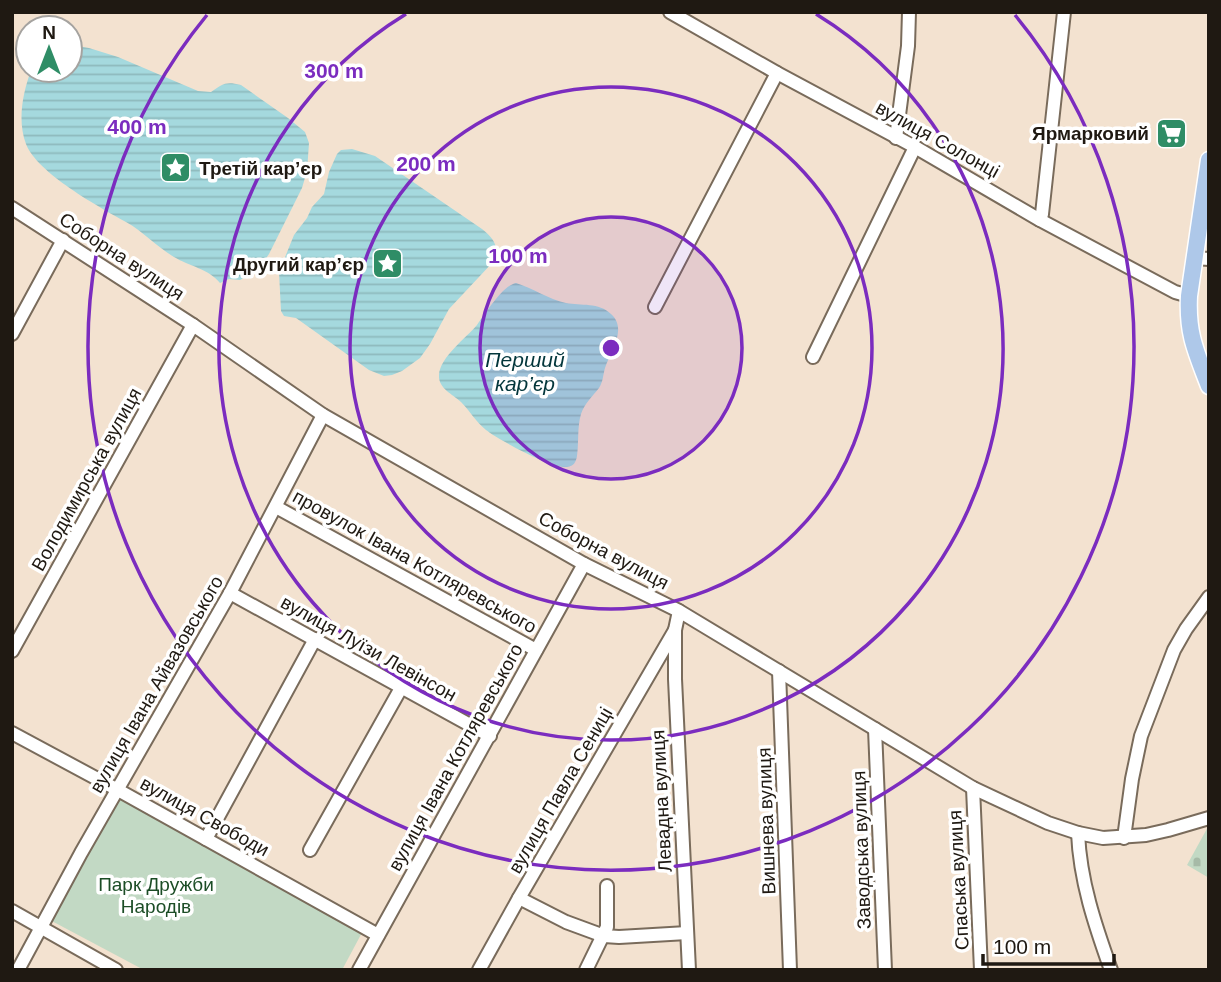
<svg xmlns="http://www.w3.org/2000/svg" width="1221" height="982" viewBox="0 0 1221 982" font-family="Helvetica,sans-serif">
	<defs>
		<pattern id="cemetery-stones" width="16" height="16" patternUnits="userSpaceOnUse" patternTransform="scale(1.75)"><rect width="16" height="16" fill="#c2d9c4"/><path d="M2 7V4a2 2 0 0 1 4 0v3zM10 15v-3a2 2 0 0 1 4 0v3z" fill="#a6baa7"/></pattern>
		<pattern id="water-rules" width="6" height="5" patternUnits="userSpaceOnUse" patternTransform="scale(1.75)"><rect width="6" height="5" fill="#a5d9de"/><path d="M0 2.5h6" fill="none" stroke="#8ebabd"/></pattern>
	</defs>
	<rect width="100%" height="100%" fill="#f3e2d0"/>
	<path fill="url(#cemetery-stones)" d="M1209,825V878L1187,865Z"/>
	<path fill="#c2d9c4" d="M119,793L365,927L342,970H144L48,919Z"/>
	<g fill="url(#water-rules)">
		<path d="M71,45L89,48L118,57L198,91L211,92C223,84 225,81 241,85L288,118L305,132L309,143L307,171L302,188L269,254L258,270L240,280L229,279L220,283C209,269 189,266 174,257C157,247 144,232 126,222C99,207 37,173 26,144C17,120 23,93 31,70H70Z"/>
		<path d="M352,149L375,156L482,229C494,239 500,246 493,262L449,309L430,344L420,358L402,371L392,375L384,376L369,370L296,318L284,316L281,311L279,272L294,235L307,218L312,207L324,194L329,172L337,154L341,150Z"/>
		<path d="M516,283C533,288 548,299 566,303C581,306 599,302 611,314C628,329 610,352 605,368C603,375 603,382 599,388C592,397 585,403 581,414C577,428 579,442 577,456C576,462 574,466 567,467C552,469 499,440 486,430C476,422 470,411 461,402C452,394 438,388 439,375C440,357 466,338 477,325C486,313 502,286 516,283Z"/>
	</g>
	<g fill="none" stroke-linecap="round" stroke-linejoin="round">
		<defs>
			<g id="minor">
				<path d="M670,12L777,73L915,147L1040,220L1175,292L1189,296"/>
				<path d="M896,138L908,46L909,12"/>
				<path d="M12,208L193,325L323,415L584,564L679,611L973,788L1048,823L1078,833L1103,838L1146,835L1168,830L1209,818"/>
				<path d="M1040,220L1042,214L1064,12"/>
				<path d="M1195,258L1209,259"/>
				<path d="M655,307L777,73"/>
				<path d="M12,334L63,240"/>
				<path d="M813,357L915,147"/>
				<path d="M276,507L536,650"/>
				<path d="M230,593L490,736"/>
				<path d="M679,611L675,630V679L689,970"/>
				<path d="M12,651L193,325"/>
				<path d="M779,671L790,970"/>
				<path d="M875,729L885,970"/>
				<path d="M12,733L118,790L378,935"/>
				<path d="M973,788L981,970"/>
				<path d="M1078,833C1080,881 1095,925 1111,970"/>
				<path d="M1124,838L1132,779L1141,736L1174,650L1186,629L1209,597"/>
				<path d="M206,839L315,639"/>
				<path d="M310,850L401,688"/>
				<path d="M519,898L566,922L604,936L619,937L687,933"/>
				<path d="M12,911L116,970"/>
				<path d="M18,970L81,853L230,593L323,415"/>
				<path d="M359,970L584,564"/>
				<path d="M479,970L519,898L675,630"/>
				<path d="M586,970L607,927V886"/>
			</g>
			<path id="major" d="M1209,160L1189,296C1187,334 1196,352 1209,386"/>
		</defs>
		<use href="#minor" stroke="#796b5b" stroke-width="16"/>
		<use href="#major" stroke="#fff" stroke-width="19"/>
		<use href="#minor" stroke="#fff" stroke-width="12"/>
		<use href="#major" stroke="#aec8e9" stroke-width="16"/>
	</g>
	<circle cx="611" cy="348" r="131" fill="#7b2cbf" fill-opacity=".12"/>
	<g fill="none" stroke="#7b2cbf" stroke-width="3.5">
		<circle cx="611" cy="348" r="131"/>
		<circle cx="611" cy="348" r="261"/>
		<path d="M816 14A392 392 0 1 1 406 14"/>
		<path d="M1015 15A523 523 0 1 1 207 15"/>
	</g>
	<defs>
		<symbol id="supermarket-square" viewBox="-11 -11 22 22"><rect x="-9" y="-9" width="18" height="18" rx="4" fill="#2f8d66" stroke="#fff"/><path d="M-6-5.5h2.5l.6 2H6L4.5 2H-2.5L-4.4-4H-6ZM-1.5 3.2a1.3 1.3 0 1 0 .1 0ZM3 3.2a1.3 1.3 0 1 0 .1 0Z" fill="#fff"/></symbol>
		<symbol id="sight-square" viewBox="-11 -11 22 22"><rect x="-9" y="-9" width="18" height="18" rx="4" fill="#2f8d66" stroke="#fff"/><path d="M0-6L1.8-2.2L6-1.7L2.9 1.2L3.7 5.4L0 3.3L-3.7 5.4L-2.9 1.2L-6-1.7L-1.8-2.2Z" fill="#fff"/></symbol>
	</defs>
	<g fill-rule="evenodd">
		<use href="#supermarket-square" x="1154" y="116" width="35" height="35"/>
		<use href="#sight-square" x="158" y="150" width="35" height="35"/>
		<use href="#sight-square" x="370" y="246" width="35" height="35"/>
	</g>
	<g text-anchor="middle" stroke-width="7" stroke-linejoin="round" paint-order="stroke">
		<g font-size="19" font-weight="bold" fill="#1f1912" stroke="#fff" text-anchor="end">
			<text x="1149" y="140">Ярмарковий</text>
			<text x="199" y="175" text-anchor="start">Третій кар’єр</text>
			<text x="364" y="271">Другий кар’єр</text>
		</g>
		<g font-size="19" fill="#1f1912" stroke="#fff">
			<text transform="translate(938 139) rotate(29)" y="7">вулиця Солонці</text>
			<text transform="translate(122 256) rotate(33)" y="7">Соборна вулиця</text>
			<text transform="translate(86 479) rotate(-61)" y="7">Володимирська вулиця</text>
			<text transform="translate(604 550) rotate(28)" y="7">Соборна вулиця</text>
			<text transform="translate(415 561) rotate(29)" y="7">провулок Івана Котляревського</text>
			<text transform="translate(369 648) rotate(29)" y="7">вулиця Луїзи Левінсон</text>
			<text transform="translate(156 684) rotate(-60)" y="7">вулиця Івана Айвазовського</text>
			<text transform="translate(455 757) rotate(-61)" y="7">вулиця Івана Котляревського</text>
			<text transform="translate(560 790) rotate(-60)" y="7">вулиця Павла Сениці</text>
			<text transform="translate(661 801) rotate(-93)" y="7">Левадна вулиця</text>
			<text transform="translate(205 816) rotate(29)" y="7">вулиця Свободи</text>
			<text transform="translate(766 821) rotate(-92)" y="7">Вишнева вулиця</text>
			<text transform="translate(861 850) rotate(-92)" y="7">Заводська вулиця</text>
			<text transform="translate(958 880) rotate(-93)" y="7">Спаська вулиця</text>
		</g>
		<g font-size="19" fill="#1c4d26" stroke="#fff">
			<text x="156" y="891">Парк Дружби<tspan x="156" dy="22">Народів</tspan></text>
		</g>
		<g font-size="21" font-style="italic" fill="#03363b" stroke="#fff">
			<text x="525" y="367">Перший<tspan x="525" dy="24">кар’єр</tspan></text>
		</g>
	</g>
	<circle cx="611" cy="348" r="10" fill="#7b2cbf" stroke="#fff" stroke-width="3.5"/>
	<g font-size="21" text-anchor="middle" font-weight="bold" fill="#7b2cbf" stroke="#fff" stroke-width="7" stroke-linejoin="round" paint-order="stroke">
		<text x="334" y="78">300 m</text>
		<text x="137" y="134">400 m</text>
		<text x="426" y="171">200 m</text>
		<text x="518" y="263">100 m</text>
	</g>
	<rect width="1221" height="982" fill="none" stroke="#1f1912" stroke-width="28"/>
	<g transform="translate(49 49)"><circle r="33" fill="#ffffff" stroke="#a5a3a0" stroke-width="2"/>
	<path d="M0-5L12 26L0 18L-12 26Z" fill="#2f8d66"/>
	<text y="-10" font-size="19" font-weight="bold" text-anchor="middle" fill="#1f1912">N</text>
	</g>
	<path d="M983 954v10h131v-10" fill="none" stroke="#1f1912" stroke-width="3.5"/>
	<text x="993" y="954" font-size="21" fill="#1f1912" stroke="#ffffff" stroke-width="5" paint-order="stroke">100 m</text>
</svg>
